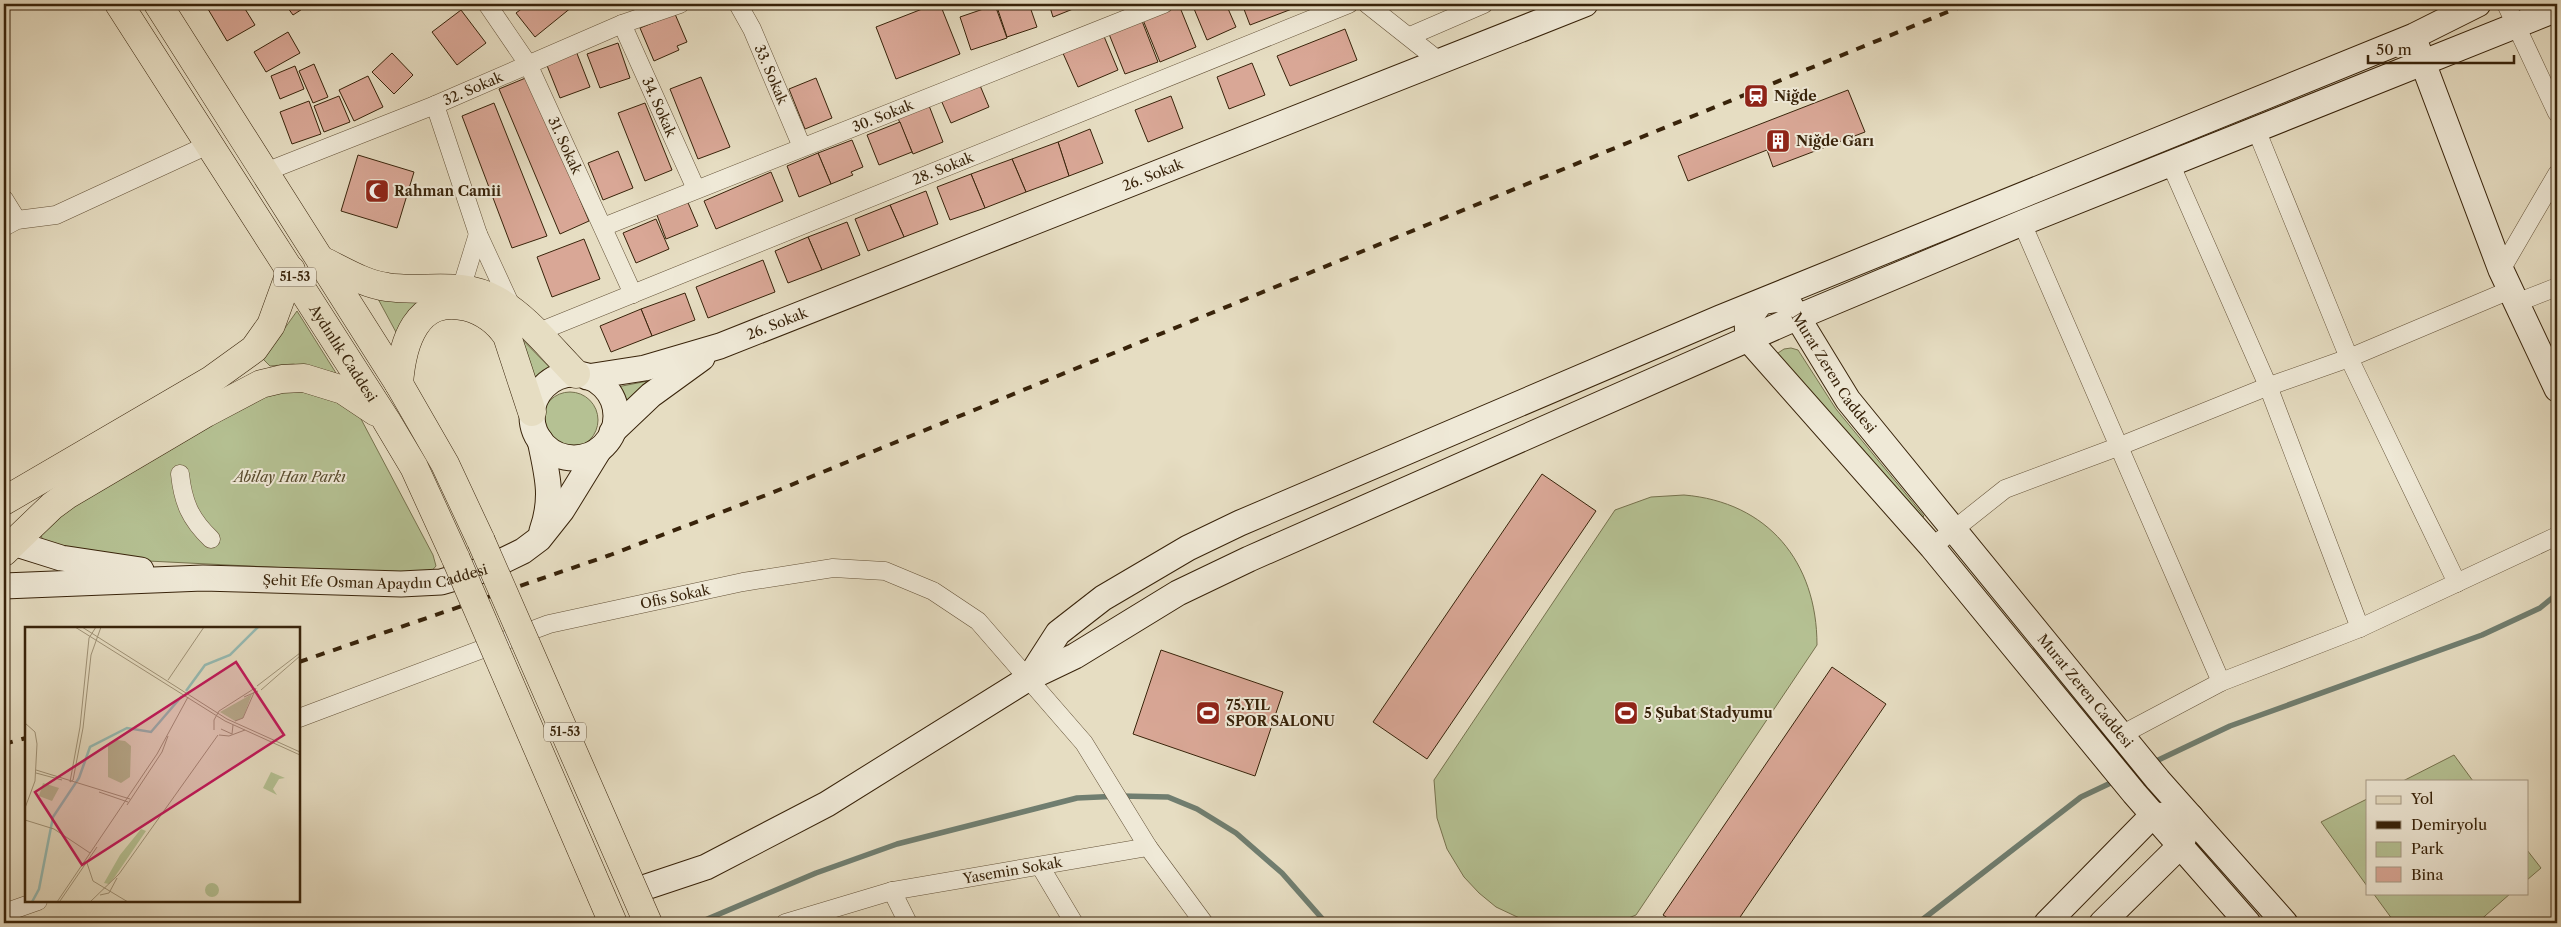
<svg xmlns="http://www.w3.org/2000/svg" width="2561" height="927" viewBox="0 0 2561 927" font-family="'Libre Caslon Text',serif">
	<rect width="100%" height="100%" fill="#e6ddc2"/>
	<filter id="stains"><feTurbulence type="fractalNoise" baseFrequency=".004" numOctaves="4"/><feColorMatrix values="0 0 0 0 .2 0 0 0 0 .09 0 0 0 0 .02 0 0 0 .5 -.17"/></filter>
	<radialGradient id="worn" r=".72"><stop offset=".6" stop-color="#630" stop-opacity="0"/><stop offset="1" stop-color="#630" stop-opacity=".3"/></radialGradient>
	<g fill="#b5c193" stroke="#76724e">
		<path d="M377,297L420,300L397,334Z"/>
		<path d="M297,311L336,373L293,364L270,366L263,359Z"/>
		<path d="M514,331L554,372L532,384Z"/>
		<path d="M1791,348L1798,350L1836,409L1924,516L1921,519L1775,355L1784,349Z"/>
		<path d="M653,380L622,405L612,388Z"/>
		<path d="M298,384L352,402L433,555L436,566L428,575L108,559L43,543L41,534L43,524L271,385Z"/>
		<circle cx="570" cy="420" r="28"/>
		<path d="M1684,495C1768,502 1817,562 1817,645L1636,915L1616,923H1530L1496,907L1479,893L1464,877L1447,849L1437,818L1434,780L1615,510L1651,497Z"/>
		<path d="M2454,755L2473,781H2403Z"/>
		<path d="M2367,799V886L2321,822Z"/>
		<path d="M2527,850L2541,868L2527,880Z"/>
		<path d="M2373,893H2511L2477,923H2395Z"/>
	</g>
	<g fill="none" stroke-linecap="round" stroke-linejoin="round">
		<g stroke="#707e70" stroke-width="5.5">
			<path d="M2152,763L2230,726L2482,635L2540,608L2557,594"/>
			<path d="M698,923L816,873L897,844L1077,798L1121,796L1168,797L1197,809L1236,833L1282,873L1326,923"/>
			<path d="M1918,923L2081,797L2117,780"/>
		</g>
	</g>
	<g fill="#d9a796" stroke="#38230a">
		<path d="M205,4H242L255,25L227,41Z"/>
		<path d="M285,4H310L293,15Z"/>
		<path d="M528,4H569L572,7L535,37L516,13Z"/>
		<path d="M935,4H940L960,54L896,79L876,27Z"/>
		<path d="M996,4H1029L1037,27L1007,37Z"/>
		<path d="M1049,4H1083V5L1053,17Z"/>
		<path d="M1192,4H1226L1236,27L1207,40Z"/>
		<path d="M1242,4H1305L1250,25Z"/>
		<path d="M995,5L1007,38L971,50L960,17Z"/>
		<path d="M1179,5L1196,47L1160,62L1143,20Z"/>
		<path d="M461,10L486,43L457,65L432,32Z"/>
		<path d="M675,14L687,42L677,46L679,50L654,61L640,28Z"/>
		<path d="M1142,21L1158,62L1125,74L1109,34Z"/>
		<path d="M1345,29L1357,60L1290,86L1277,56Z"/>
		<path d="M288,32L300,53L266,72L254,52Z"/>
		<path d="M1103,34L1118,70L1078,87L1062,51Z"/>
		<path d="M618,43L630,78L600,88L587,54Z"/>
		<path d="M576,51L590,87L560,98L546,63Z"/>
		<path d="M392,53L413,75L394,94L372,72Z"/>
		<path d="M1252,63L1265,95L1229,109L1217,77Z"/>
		<path d="M314,64L328,97L313,103L299,71Z"/>
		<path d="M295,66L304,89L280,99L271,76Z"/>
		<path d="M368,76L383,107L354,121L339,90Z"/>
		<path d="M528,77L589,221L560,234L499,89Z"/>
		<path d="M701,77L730,147L698,159L670,89Z"/>
		<path d="M816,78L832,118L805,129L789,89Z"/>
		<path d="M979,83L989,107L951,123L941,100Z"/>
		<path d="M1848,90L1865,132L1773,167L1767,150L1688,181L1678,156Z"/>
		<path d="M339,96L350,122L324,132L314,106Z"/>
		<path d="M1171,96L1183,128L1148,142L1135,110Z"/>
		<path d="M309,101L321,134L292,144L280,112Z"/>
		<path d="M494,103L547,236L512,248L462,116Z"/>
		<path d="M645,103L672,170L645,181L618,113Z"/>
		<path d="M928,103L943,142L913,154L897,116Z"/>
		<path d="M900,122L912,152L879,165L867,135Z"/>
		<path d="M1090,129L1103,163L1069,176L1058,142Z"/>
		<path d="M852,140L863,167L851,172L853,175L831,184L818,153Z"/>
		<path d="M1058,142L1069,176L1026,192L1012,159Z"/>
		<path d="M618,151L633,188L603,200L588,163Z"/>
		<path d="M818,153L831,184L799,197L787,166Z"/>
		<path d="M358,155L414,172L397,228L341,211Z"/>
		<path d="M1012,159L1026,192L985,208L971,174Z"/>
		<path d="M771,172L783,201L716,229L704,201Z"/>
		<path d="M971,174L985,208L950,220L937,187Z"/>
		<path d="M926,191L938,224L904,237L890,205Z"/>
		<path d="M686,198L698,226L666,239L655,210Z"/>
		<path d="M890,205L904,237L868,251L855,219Z"/>
		<path d="M656,219L669,249L636,263L623,233Z"/>
		<path d="M847,222L860,255L822,270L808,237Z"/>
		<path d="M808,237L822,270L788,283L775,251Z"/>
		<path d="M584,239L600,279L552,297L537,257Z"/>
		<path d="M763,260L775,292L708,318L696,287Z"/>
		<path d="M685,293L695,320L652,336L641,309Z"/>
		<path d="M641,309L652,336L611,352L600,326Z"/>
		<path d="M1542,474L1596,511L1427,759L1373,722Z"/>
		<path d="M1161,650L1283,692L1255,776L1133,734Z"/>
		<path d="M1832,667L1886,704L1736,923H1675L1663,915Z"/>
	</g>
	<g fill="none" stroke-linecap="round" stroke-linejoin="round">
		<defs>
			<g id="street">
				<path id="s1" d="M487,4L528,64L633,294"/>
				<path id="s2" d="M738,4L752,29L802,147"/>
				<path d="M1367,4L1439,61"/>
				<path d="M2506,4L2557,113"/>
				<path id="s3" d="M622,24L696,189"/>
				<path d="M1410,36L1484,4"/>
				<path d="M435,105L478,234L513,310"/>
				<path d="M2256,129L2349,358L2457,583"/>
				<path d="M2171,165L2268,386L2360,628"/>
				<path id="s4" d="M265,172L435,105L622,24L680,4"/>
				<path d="M4,199L17,220"/>
				<path d="M2022,223L2221,682"/>
				<path d="M4,227L17,220L56,215L210,144"/>
				<path id="s5" d="M603,227L1164,4"/>
				<path d="M2501,270L2557,174"/>
				<path d="M461,289L478,234"/>
				<path d="M2516,303L2557,287"/>
				<path id="s6" d="M536,333L1349,4"/>
				<path d="M180,474C183,502 190,519 211,539"/>
				<path d="M1932,547L2005,489L2120,446L2264,388L2349,358L2510,290"/>
				<path id="s7" d="M299,718L549,624L743,582L833,568L885,571L933,591L978,621L1084,743L1148,847"/>
				<path d="M2121,735L2221,682L2360,628L2557,536"/>
				<path d="M1040,866L1074,923"/>
				<path d="M892,891L908,923"/>
				<path d="M4,913L38,901"/>
				<path id="s8" d="M785,923L892,891L1148,847L1204,923"/>
			</g>
			<g id="secondary">
				<path d="M2417,47L2501,270L2557,389"/>
				<circle cx="574" cy="416" r="42"/>
				<path id="s9" d="M587,377L645,368L720,346L1585,4"/>
				<path d="M612,432L651,395L702,358"/>
				<path d="M540,440C547,474 554,497 542,531"/>
				<path d="M4,540L61,558L141,570"/>
				<path id="s10" d="M4,586L203,578L401,584L441,582L486,569L523,551L539,539L562,510L599,450"/>
				<path d="M1029,678L1058,633L1103,598L1188,548L1240,523L1720,318L2414,36L2478,4"/>
				<path d="M634,891L706,867L827,804L1029,678L1075,656L1178,593L1249,559L1798,317L2022,223L2557,9"/>
				<path d="M2047,923L2153,815L2191,817L2181,845L2102,923"/>
				<path id="s11" d="M2248,923L2134,793L1932,547L1748,339L1747,321L1761,302L1779,299L1790,305L1848,400L2158,780L2285,923"/>
			</g>
			<g id="primary">
				<path id="s12" d="M119,4L386,420L414,467L456,559"/>
				<path d="M158,4L399,384L445,464L481,541"/>
				<path d="M321,260C342,270 364,284 387,287C424,293 461,280 496,300C527,317 551,349 576,374"/>
				<path d="M399,384C402,344 416,294 467,307C485,312 497,321 507,336L532,412"/>
				<path d="M4,501L211,380L254,349L271,325L291,270"/>
				<path d="M4,552L52,506L67,495L206,413L261,384L282,379L304,378L343,390L376,412"/>
			</g>
		</defs>
		<use href="#street" stroke="#645238" stroke-width="19"/>
		<use href="#secondary" stroke="#38230a" stroke-width="27"/>
		<use href="#primary" stroke="#38230a" stroke-width="29"/>
		<use href="#street" stroke="#efe9d7" stroke-width="18"/>
		<use href="#secondary" stroke="#efe9d7" stroke-width="25"/>
		<use href="#primary" stroke="#e6ddc2" stroke-width="28"/>
		<g stroke="#38230a" stroke-width="4" stroke-dasharray="9 9" stroke-linecap="butt">
			<path d="M299,662L610,555L769,494L1967,4"/>
			<path d="M4,744L26,738"/>
		</g>
		<defs>
			<g id="primary-bridge">
				<path d="M481,541L648,923"/>
				<path d="M456,559L613,923"/>
			</g>
		</defs>
		<use href="#primary-bridge" stroke="#38230a" stroke-width="29" stroke-linecap="butt"/>
		<use href="#primary-bridge" stroke="#e6ddc2" stroke-width="28"/>
	</g>
	<defs>
		<symbol id="station-square" viewBox="-11 -11 22 22"><rect x="-9" y="-9" width="18" height="18" rx="4" fill="#8f2418" stroke="#efe9d7"/><path d="M-3-6H3Q5-6 5-4V2Q5 4 3 4L4.5 6H3L1.5 4h-3L-3 6H-4.5L-3 4Q-5 4-5 2V-4Q-5-6-3-6ZM-3.5-4v3h7v-3ZM-3.5 1v1.5H-2V1ZM2 1v1.5H3.5V1Z" fill="#fff"/></symbol>
		<symbol id="building-square" viewBox="-11 -11 22 22"><rect x="-9" y="-9" width="18" height="18" rx="4" fill="#8f2418" stroke="#efe9d7"/><path d="M-4-6H4V6H1V3H-1V6H-4ZM-2.5-4.3h1.7v1.8h-1.7ZM.8-4.3h1.7v1.8H.8ZM-2.5-1h1.7V.8h-1.7ZM.8-1h1.7V.8H.8Z" fill="#fff"/></symbol>
		<symbol id="mosque-square" viewBox="-11 -11 22 22"><rect x="-9" y="-9" width="18" height="18" rx="4" fill="#8f2418" stroke="#efe9d7"/><path d="M3.5-4.9A6 6 0 1 0 3.5 4.9A5 5 0 1 1 3.5-4.9Z" fill="#fff"/></symbol>
		<symbol id="stadium-square" viewBox="-11 -11 22 22"><rect x="-9" y="-9" width="18" height="18" rx="4" fill="#8f2418" stroke="#efe9d7"/><path d="M0-5a6.5 5 0 1 0 0 10a6.5 5 0 1 0 0-10ZM-3.5-1.8h7v3.6h-7Z" fill="#fff"/></symbol>
	</defs>
	<g fill-rule="evenodd">
		<use href="#station-square" x="1742" y="82" width="28" height="28"/>
		<use href="#building-square" x="1764" y="127" width="28" height="28"/>
		<use href="#mosque-square" x="363" y="177" width="28" height="28"/>
		<use href="#stadium-square" x="1194" y="699" width="28" height="28"/>
		<use href="#stadium-square" x="1612" y="699" width="28" height="28"/>
	</g>
	<g text-anchor="middle" stroke-width="4" stroke-linejoin="round" paint-order="stroke">
		<g fill="#efe9d7" stroke="#6f5e48" stroke-width="1">
			<rect x="274" y="267.5" width="42" height="19" rx="4"/>
			<rect x="544" y="722.5" width="42" height="19" rx="4"/>
		</g>
		<g font-size="12" font-weight="bold" fill="#38230a">
			<text x="295" y="281">51-53</text>
			<text x="565" y="736">51-53</text>
		</g>
		<g font-size="14" fill="#38230a" stroke="#efe9d7">
			<text dy="5" stroke="none"><textPath href="#s2" startOffset="78">33. Sokak</textPath></text>
			<text dy="5" stroke="none"><textPath href="#s4" startOffset="224">32. Sokak</textPath></text>
			<text dy="5" stroke="none"><textPath href="#s3" startOffset="91">34. Sokak</textPath></text>
			<text dy="5" stroke="none"><textPath href="#s5" startOffset="301">30. Sokak</textPath></text>
			<text dy="5" stroke="none"><textPath href="#s1" startOffset="162">31. Sokak</textPath></text>
			<text dy="5" stroke="none"><textPath href="#s6" startOffset="439">28. Sokak</textPath></text>
			<text dy="5" stroke="none"><textPath href="#s9" startOffset="602">26. Sokak</textPath></text>
			<text dy="5" stroke="none"><textPath href="#s9" startOffset="198">26. Sokak</textPath></text>
			<text dy="5" stroke="none"><textPath href="#s12" startOffset="415">Aydınlık Caddesi</textPath></text>
			<text dy="5" stroke="none"><textPath href="#s11" startOffset="922">Murat Zeren Caddesi</textPath></text>
			<text dy="5" stroke="none"><textPath href="#s10" startOffset="372">Şehit Efe Osman Apaydın Caddesi</textPath></text>
			<text dy="5" stroke="none"><textPath href="#s7" startOffset="396">Ofis Sokak</textPath></text>
			<text dy="5" stroke="none"><textPath href="#s11" startOffset="1328">Murat Zeren Caddesi</textPath></text>
			<text dy="5" stroke="none"><textPath href="#s8" startOffset="234">Yasemin Sokak</textPath></text>
		</g>
		<g font-size="14" font-weight="bold" fill="#38230a" stroke="#efe9d7" text-anchor="start">
			<text x="1774" y="101">Niğde</text>
			<text x="1796" y="146">Niğde Garı</text>
			<text x="394" y="196">Rahman Camii</text>
			<text x="1226" y="710">75.YIL<tspan x="1226" dy="16">SPOR SALONU</tspan></text>
			<text x="1644" y="718">5 Şubat Stadyumu</text>
		</g>
		<g font-size="14" font-style="italic" fill="#574a2c" stroke="#efe9d7">
			<text x="290" y="482">Abilay Han Parkı</text>
		</g>
	</g>
	<g transform="translate(25 627)">
		<rect width="275" height="275" fill="#e6ddc2"/>
		<path d="M227,67L218,91L210,94L195,85ZM92,113L100,114L106,119L105,150L96,156L83,150V119ZM246,145L260,151L254,152L248,162L252,168L238,161ZM18,156L34,161L27,174L14,169ZM116,202L121,204L89,251L84,257L79,256L95,228ZM180 263a7 7 0 1 1 14 0a7 7 0 1 1-14 0Z" fill="#b5c193"/>
		<path fill="none" stroke="#96bbb4" stroke-width="2.5" d="M161,64L180,38L205,28L233,0M7,275L14,262L28,190L54,151L65,120L102,101L126,105L157,69"/>
		<path fill="none" stroke="#a09378" stroke-width="1" d="M50,0L200,94L275,128M57,0L202,92L275,125M143,53L179,0M232,59L275,26M236,63L275,29M219,70L233,64M210,94L218,91L231,61M0,96L10,105L12,117L10,154L0,181M196,102L207,107L208,98M189,103V93L194,84L230,61M194,108L204,109L220,103M11,143L105,172M11,146L37,153M45,155L48,153L58,101L66,28L76,0M45,155L55,100L64,11L71,0M74,165L103,175M102,178L137,125L143,109M0,193L29,202L65,226M62,236L68,254L103,275M75,268L84,266L92,251M35,274L72,220M32,275L132,127L163,70M65,275L94,247L193,108"/>
		<path fill="#c2185b" fill-opacity="0.15" stroke="#c2185b" stroke-width="2.5" d="M211,35L259,108L57,238L10,165Z"/>
		<rect width="275" height="275" fill="none" stroke="#38230a" stroke-width="2.5"/>
	</g>
	<rect width="2561" height="927" fill="none" stroke="#e6ddc2" stroke-width="20"/>
	<rect x="5" y="5" width="2551" height="917" fill="none" stroke="#38230a" stroke-width="2.5"/>
	<rect x="10" y="10" width="2541" height="907" fill="none" stroke="#38230a"/>
	<rect x="2366" y="780" width="162" height="115" fill="#efe9d7" stroke="#a69a85"/>
	<rect x="2376" y="796" width="25" height="8" fill="#e6ddc2" stroke="#a69a85"/>
	<text x="2411" y="804" font-size="15" fill="#38230a">Yol</text>
	<rect x="2376" y="821" width="25" height="8" fill="#38230a" stroke="#a69a85"/>
	<text x="2411" y="830" font-size="15" fill="#38230a">Demiryolu</text>
	<rect x="2376" y="842" width="25" height="15" fill="#b5c193" stroke="#a69a85"/>
	<text x="2411" y="854" font-size="15" fill="#38230a">Park</text>
	<rect x="2376" y="867" width="25" height="15" fill="#d9a796" stroke="#a69a85"/>
	<text x="2411" y="880" font-size="15" fill="#38230a">Bina</text>
	<path d="M2368 55v8h146v-8" fill="none" stroke="#38230a" stroke-width="2.5"/>
	<text x="2376" y="55" font-size="15" fill="#38230a" stroke="#efe9d7" stroke-width="4" paint-order="stroke">50 m</text>
	<rect width="100%" height="100%" filter="url(#stains)"/>
	<rect width="100%" height="100%" fill="url(#worn)"/>
</svg>
